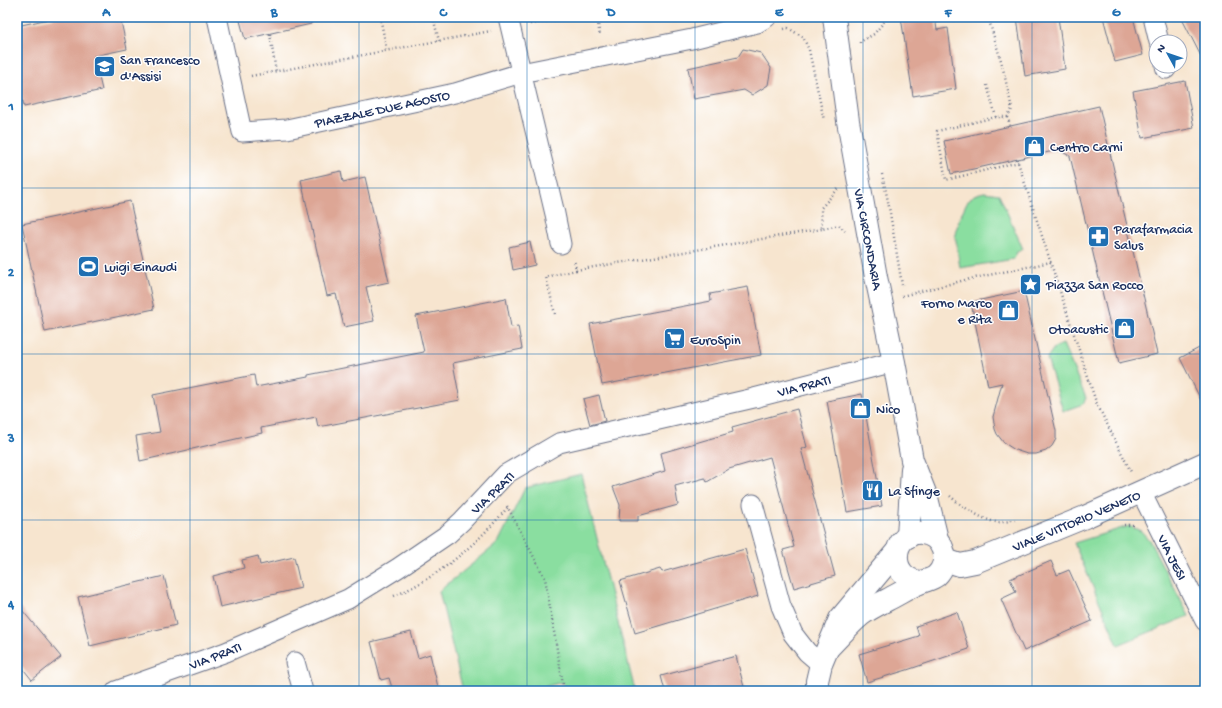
<svg xmlns="http://www.w3.org/2000/svg" width="1222" height="708" viewBox="0 0 1222 708" font-family="'Gochi Hand',sans-serif">
	<rect width="100%" height="100%" fill="#fff"/>
	<filter id="ink" filterUnits="userSpaceOnUse"><feTurbulence type="fractalNoise" baseFrequency=".025" numOctaves="2"/><feDisplacementMap in="SourceGraphic" scale="8" xChannelSelector="R" yChannelSelector="G"/><feConvolveMatrix kernelMatrix="1 2 1 2 8 2 1 2 1" color-interpolation-filters="sRGB"/></filter>
	<filter id="wash" filterUnits="userSpaceOnUse"><feTurbulence type="fractalNoise" baseFrequency=".012" numOctaves="4" result="noise"/><feDisplacementMap in="SourceGraphic" scale="16" xChannelSelector="R" yChannelSelector="G"/><feGaussianBlur stdDeviation="0.9" result="paint"/><feColorMatrix in="noise" values="0 0 0 0 0 0 0 0 0 0 0 0 0 0 0 0 0 1.4 0 .05"/><feComposite in="paint" operator="in"/></filter>
	<g filter="url(#wash)">
		<rect width="100%" height="100%" fill="#f7e5cf"/>
		<g fill="#8adea0" stroke="#52867f">
			<path d="M984,192L999,194L1023,249L1017,252L1014,259L960,268L955,234L960,217L967,202L974,195Z"/>
			<path d="M1063,344L1086,398L1083,404L1063,411L1047,358L1054,348Z"/>
			<path d="M581,474L635,691H565L563,682L528,691H463L439,591L498,543L525,488Z"/>
			<path d="M1129,526L1141,531L1149,540L1189,616L1118,645L1074,543Z"/>
		</g>
		<g id="blocks">
			<g fill="#dda695">
				<path d="M58,17H120L127,49L94,56L102,90L24,107L23,101L17,102V26Z"/>
				<path d="M239,17H311V24L245,39Z"/>
				<path d="M901,17H935L937,30L948,28L956,89L913,96Z"/>
				<path d="M1017,17H1058L1065,69L1025,76Z"/>
				<path d="M1103,17H1133L1143,55L1115,62Z"/>
				<path d="M1181,17H1205V64Z"/>
				<path d="M743,49L761,53L771,68L768,85L752,95L744,90L694,99L688,68L738,57Z"/>
				<path d="M1185,81L1194,128L1142,138L1133,91Z"/>
				<path d="M1099,106L1157,354L1119,363L1070,156L1058,150L951,174L944,141Z"/>
				<path d="M341,171L343,182L365,177L389,282L366,287L374,321L344,327L336,294L327,296L301,180Z"/>
				<path d="M130,201L154,309L45,332L22,224Z"/>
				<path d="M530,242L535,265L513,270L509,247Z"/>
				<path d="M748,287L761,355L602,385L590,324L711,301L710,294Z"/>
				<path d="M1024,291L1056,431V439L1052,446L1046,451L1036,454H1027L1015,450L1004,443L997,434L995,429L993,417L1002,383L988,386L971,302Z"/>
				<path d="M506,298L511,327L518,326L522,349L453,363L460,400L318,427L316,417L261,428L262,433L140,461L136,436L160,432L153,395L254,375L256,387L308,377V375L424,352L416,316Z"/>
				<path d="M1205,345V408L1180,358Z"/>
				<path d="M862,394L882,506L847,512L827,401Z"/>
				<path d="M599,395L605,421L590,425L583,399Z"/>
				<path d="M797,409L807,447L801,449L835,576L794,588L783,550L794,547L770,457L729,469L707,482L705,478L675,486L678,505L638,516V521H619L620,505L613,487L665,471L661,453L733,432L732,427Z"/>
				<path d="M745,549L758,596L635,633L620,581L660,569L662,572Z"/>
				<path d="M258,556L260,565L294,557L301,588L220,607L213,576L244,568L242,560Z"/>
				<path d="M1051,561L1057,575L1069,570L1092,621L1024,651L1001,599L1016,592L1010,579Z"/>
				<path d="M164,576L176,625L90,646L78,597Z"/>
				<path d="M17,604L61,657L32,680L17,661Z"/>
				<path d="M957,612L969,649L907,670L867,682L859,654L919,636L916,626Z"/>
				<path d="M411,632L418,658L430,654L439,691H393L389,678L381,680L371,642Z"/>
				<path d="M736,656L745,691H665L661,676Z"/>
			</g>
		</g>
	</g>
	<g filter="url(#ink)">
		<use href="#blocks" fill-opacity="0" stroke="#686f86" stroke-width="1"/>
		<g fill="none" stroke-linecap="round" stroke-linejoin="round">
			<defs>
				<g id="minor">
					<path d="M217,17L242,132L287,129L455,93L521,73L692,39L757,23L767,17"/>
					<path d="M508,17L555,214L561,244"/>
					<path d="M1153,17L1159,42"/>
					<path d="M1165,66L1166,69"/>
					<path d="M1141,492L1205,621"/>
					<path d="M753,504L781,606L793,634L807,652L821,664"/>
					<path d="M295,662L303,691"/>
					<path d="M116,691L226,652L348,599L398,568L448,534L462,521L506,474L559,443L754,398L894,362"/>
				</g>
				<path id="tertiary" d="M945,560L960,565L975,562L1085,517L1205,463"/>
				<g id="secondary">
					<path d="M834,17L848,121L876,277L894,362L912,460L927,498L937,539"/>
					<path d="M908,537L912,469"/>
					<path d="M829,647C839,637 850,624 861,615C869,609 879,604 887,600C899,594 911,586 922,582C927,580 932,579 936,576C952,561 943,535 922,533C891,530 886,580 922,582"/>
					<path d="M817,691V681L821,664L840,619L897,551"/>
				</g>
			</defs>
			<use href="#minor" stroke="#686f86" stroke-width="21"/>
			<use href="#tertiary" stroke="#686f86" stroke-width="24"/>
			<use href="#secondary" stroke="#686f86" stroke-width="24"/>
			<g stroke="#686f86" stroke-width="2.5" stroke-dasharray="1 3" stroke-linecap="butt">
				<path d="M380,17L387,51"/>
				<path d="M433,17L439,41"/>
				<path d="M597,17L600,36"/>
				<path d="M988,17L1002,64L1012,109L1008,117L1010,127"/>
				<path d="M530,24L575,17"/>
				<path d="M784,29L788,28L803,37L809,50L824,120"/>
				<path d="M270,34L276,72"/>
				<path d="M860,43V42L874,34L888,17"/>
				<path d="M251,76L491,31"/>
				<path d="M987,85L996,117H1008"/>
				<path d="M996,117L937,131L946,180L1019,162"/>
				<path d="M1017,159L1096,402L1131,472"/>
				<path d="M882,174L888,201L902,285"/>
				<path d="M838,189L821,208L822,229L839,225L845,231"/>
				<path d="M576,270L822,229"/>
				<path d="M902,296L965,280L1051,262"/>
				<path d="M555,314L546,277L576,270L574,259"/>
				<path d="M950,496C960,505 982,520 996,522C1001,523 1009,521 1015,520"/>
				<path d="M507,506L545,578L564,691"/>
				<path d="M1124,525H1135"/>
				<path d="M394,596C439,577 477,544 508,507"/>
			</g>
			<use href="#minor" stroke="#fff" stroke-width="19"/>
			<use href="#tertiary" stroke="#fff" stroke-width="22"/>
			<use href="#secondary" stroke="#fff" stroke-width="22"/>
		</g>
	</g>
	<path fill="none" stroke="#1f6fb2" stroke-width="1" stroke-opacity="0.55" d="M190,17V691M359,17V691M527,17V691M695,17V691M863,17V691M1032,17V691M17,188H1205M17,354H1205M17,520H1205"/>
	<defs>
		<symbol id="school-square" viewBox="-11 -11 22 22"><rect x="-9" y="-9" width="18" height="18" rx="4" fill="#1f6fb2" stroke="#fff"/><path d="M0-5L7-2L0 1L-7-2ZM-4 1L0 2.5L4 1V4Q0 6-4 4Z" fill="#fff"/></symbol>
		<symbol id="shop-square" viewBox="-11 -11 22 22"><rect x="-9" y="-9" width="18" height="18" rx="4" fill="#1f6fb2" stroke="#fff"/><path d="M-5-2.5h2.3a2.7 3.5 0 0 1 5.4 0H5L5.5 6h-11ZM-1.5-2.5h3a1.5 2.3 0 0 0-3 0Z" fill="#fff"/></symbol>
		<symbol id="pharmacy-square" viewBox="-11 -11 22 22"><rect x="-9" y="-9" width="18" height="18" rx="4" fill="#1f6fb2" stroke="#fff"/><path d="M-2-6h4v4h4v4h-4v4h-4v-4h-4v-4h4Z" fill="#fff"/></symbol>
		<symbol id="stadium-square" viewBox="-11 -11 22 22"><rect x="-9" y="-9" width="18" height="18" rx="4" fill="#1f6fb2" stroke="#fff"/><path d="M0-5a6.5 5 0 1 0 0 10a6.5 5 0 1 0 0-10ZM-3.5-1.8h7v3.6h-7Z" fill="#fff"/></symbol>
		<symbol id="sight-square" viewBox="-11 -11 22 22"><rect x="-9" y="-9" width="18" height="18" rx="4" fill="#1f6fb2" stroke="#fff"/><path d="M0-6L1.8-2.2L6-1.7L2.9 1.2L3.7 5.4L0 3.3L-3.7 5.4L-2.9 1.2L-6-1.7L-1.8-2.2Z" fill="#fff"/></symbol>
		<symbol id="supermarket-square" viewBox="-11 -11 22 22"><rect x="-9" y="-9" width="18" height="18" rx="4" fill="#1f6fb2" stroke="#fff"/><path d="M-6-5.5h2.5l.6 2H6L4.5 2H-2.5L-4.4-4H-6ZM-1.5 3.2a1.3 1.3 0 1 0 .1 0ZM3 3.2a1.3 1.3 0 1 0 .1 0Z" fill="#fff"/></symbol>
		<symbol id="restaurant-square" viewBox="-11 -11 22 22"><rect x="-9" y="-9" width="18" height="18" rx="4" fill="#1f6fb2" stroke="#fff"/><path d="M-5-6h1v4h1v-4h1v4h1v-4h1v5L-1.5 .5V6h-2V.5L-5-1ZM5-6V6H3V1.5H1.5Q1.5-4 5-6Z" fill="#fff"/></symbol>
	</defs>
	<g fill-rule="evenodd">
		<use href="#school-square" x="92" y="54" width="25" height="25"/>
		<use href="#shop-square" x="1022" y="134" width="25" height="25"/>
		<use href="#pharmacy-square" x="1086" y="224" width="25" height="25"/>
		<use href="#stadium-square" x="76" y="254" width="25" height="25"/>
		<use href="#sight-square" x="1018" y="272" width="25" height="25"/>
		<use href="#shop-square" x="996" y="298" width="25" height="25"/>
		<use href="#shop-square" x="1112" y="316" width="25" height="25"/>
		<use href="#supermarket-square" x="662" y="326" width="25" height="25"/>
		<use href="#shop-square" x="848" y="396" width="25" height="25"/>
		<use href="#restaurant-square" x="860" y="478" width="25" height="25"/>
	</g>
	<g text-anchor="middle" stroke-width="3" stroke-linejoin="round" paint-order="stroke">
		<g font-size="14" fill="#1b2f5e" stroke="#fff" text-anchor="start">
			<text x="120" y="64">San Francesco<tspan x="120" dy="16">d'Assisi</tspan></text>
			<text x="1050" y="151">Centro Carni</text>
			<text x="1114" y="233">Parafarmacia<tspan x="1114" dy="16">Salus</tspan></text>
			<text x="104" y="271">Luigi Einaudi</text>
			<text x="1046" y="289">Piazza San Rocco</text>
			<text x="992" y="307" text-anchor="end">Forno Marco<tspan x="992" dy="16">e Rita</tspan></text>
			<text x="1108" y="333" text-anchor="end">Otoacustic</text>
			<text x="690" y="344">EuroSpin</text>
			<text x="876" y="413">Nico</text>
			<text x="888" y="495">La Sfinge</text>
		</g>
		<g font-size="14" fill="#1b2f5e" stroke="#fff">
			<text transform="translate(382 108) rotate(-12)" y="5">PIAZZALE DUE AGOSTO</text>
			<text transform="translate(869 239) rotate(79)" y="5">VIA CIRCONDARIA</text>
			<text transform="translate(804 385) rotate(-14)" y="5">VIA PRATI</text>
			<text transform="translate(492 492) rotate(-44)" y="5">VIA PRATI</text>
			<text transform="translate(1076 520) rotate(-23)" y="5">VIALE VITTORIO VENETO</text>
			<text transform="translate(1173 557) rotate(63)" y="5">VIA JESI</text>
			<text transform="translate(215 655) rotate(-21)" y="5">VIA PRATI</text>
		</g>
	</g>
	<rect width="1222" height="708" fill="none" stroke="#fff" stroke-width="44"/>
	<g transform="translate(1168 54) rotate(310)"><circle r="19" fill="#ffffff" stroke="#a4acbf"/>
	<path d="M0-3L7 15L0 10L-7 15Z" fill="#1f6fb2"/>
	<text y="-6" font-size="11" font-weight="bold" text-anchor="middle" fill="#1b2f5e">N</text>
	</g>
	<rect x="22" y="22" width="1178" height="664" fill="none" stroke="#1f6fb2" stroke-width="1.5"/>
	<g font-size="13" text-anchor="middle" font-weight="bold" fill="#1f6fb2">
		<text x="106" y="16">A</text>
		<text x="274" y="16">B</text>
		<text x="443" y="16">C</text>
		<text x="611" y="16">D</text>
		<text x="779" y="16">E</text>
		<text x="948" y="16">F</text>
		<text x="1116" y="16">G</text>
		<text x="11" y="110">1</text>
		<text x="11" y="276">2</text>
		<text x="11" y="442">3</text>
		<text x="11" y="608">4</text>
	</g>
</svg>
